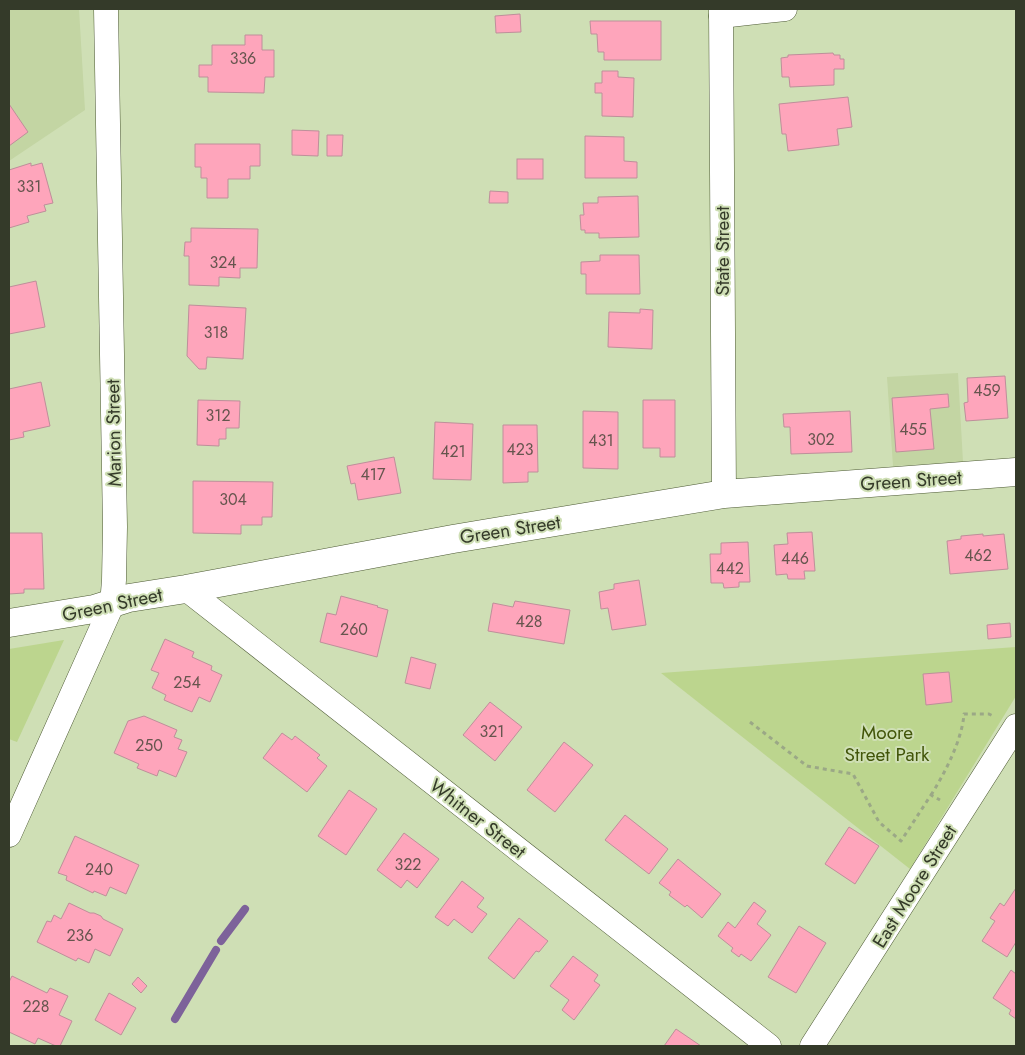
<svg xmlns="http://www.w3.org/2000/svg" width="1025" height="1055" viewBox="0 0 1025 1055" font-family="Jost,sans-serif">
	<rect width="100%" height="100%" fill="#cfdfb5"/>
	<g fill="#c3d5a3">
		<path d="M9,9H79L85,110L9,161Z"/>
		<path d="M958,373L963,462L893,466L887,377Z"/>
	</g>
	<g fill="#bcd58e">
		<path d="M64,640L17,742L9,739V649Z"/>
		<path d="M1016,647V696L910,869L661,673Z"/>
	</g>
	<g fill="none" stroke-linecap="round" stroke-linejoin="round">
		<g stroke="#7d629a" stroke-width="8">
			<path d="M221,941L245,909"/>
			<path d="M175,1019L216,950"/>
		</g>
	</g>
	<g fill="#fea5bb" stroke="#be8f9a">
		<path d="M520,14L521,32L496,33L495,16Z"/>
		<path d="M590,21H661V60H604V52H598L597,34H591Z"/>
		<path d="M245,35H262V50H274V77H265L264,93L208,92V77H199V65H212V45H245Z"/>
		<path d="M833,53L834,55H840V59H844V69H834V85L790,87L789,77H782L781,58L788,57V55Z"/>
		<path d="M602,71H618V77L634,78L633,117L602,116V93H595V83H602Z"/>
		<path d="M848,97L852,127L837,129L839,145L788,151L786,134H782L779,104Z"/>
		<path d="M9,104L28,132L9,146Z"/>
		<path d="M292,130L319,131L318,156L292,155Z"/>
		<path d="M327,135H343L342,156H327Z"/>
		<path d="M585,136L624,137V161L637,162V178H585Z"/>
		<path d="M195,144H260V166H250V179H228V198H207V178H201V167H195Z"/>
		<rect x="517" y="159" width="26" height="20"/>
		<path d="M31,163V166L42,163L53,203L44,205L46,211L27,216L29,222L9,228V170Z"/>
		<path d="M490,191L508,192V203H489Z"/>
		<path d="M638,196L639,237L599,238V233H585V230H581L580,215H584L583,203H598V197Z"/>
		<path d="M191,228L258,229L257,268H240V278L219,277V286L189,285V256H184L185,242H191Z"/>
		<path d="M600,255H639L640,294H586V274H581V262L600,261Z"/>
		<path d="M36,281L45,327L9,334V287Z"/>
		<path d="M189,305L246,308L243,359L207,357L206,369H199L187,356Z"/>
		<path d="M640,309L653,310L652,349L608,347L609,312L640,313Z"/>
		<path d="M1005,376L1008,418L966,421L964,403L968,402L967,378Z"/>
		<path d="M41,382L50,426L23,432L24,437L9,440V389Z"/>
		<path d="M948,394L949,407L930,409L934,449L896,452L892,398Z"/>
		<path d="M198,400L240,401L239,428H226V439H219V446L197,445Z"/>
		<path d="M643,400H675V457H660V448H643Z"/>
		<path d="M583,411L618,412V469L583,468Z"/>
		<path d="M850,411L852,452L791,454L790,427H784L783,414Z"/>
		<path d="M435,422L473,424L471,480L433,479Z"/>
		<path d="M503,425H537L538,472H528V482L503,483Z"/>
		<path d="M394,457L401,493L358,500L355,483L351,484L347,466Z"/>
		<path d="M193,481L273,482L272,517H262V525H241V534L193,533Z"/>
		<path d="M812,532L815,571H804L805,579H788L787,574L776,575L774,545L788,544L787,533Z"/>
		<path d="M9,533H42L44,589H24V593L9,594Z"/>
		<path d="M983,534V536L1004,534L1008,569L950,574L947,541L961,539V536Z"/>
		<path d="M748,542L750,582H739V587L724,588L723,583H711L710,554H721V543Z"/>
		<path d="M639,580L646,625L612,630L608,608L601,609L599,592L614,589V584Z"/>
		<path d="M341,596L378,606L377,607L388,610L377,657L320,642L327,613L336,615Z"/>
		<path d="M515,601L570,610L564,644L488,631L493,603L513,607Z"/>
		<path d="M1010,623L1011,637L988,639L987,625Z"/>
		<path d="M165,639L194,652L192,657L212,666L211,670L222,675L210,702L199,697L192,712L164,700L166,695L152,688L159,673L151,670Z"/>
		<path d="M411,657L436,664L430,689L405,683Z"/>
		<path d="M949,672L952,702L926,705L923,674Z"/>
		<path d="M490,702L522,727L495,761L463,735Z"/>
		<path d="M144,716L177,730L174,737L182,740L178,749L187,752L176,777L159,770L157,776L137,768L139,764L114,753L128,721Z"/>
		<path d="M282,733L292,740L295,736L320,755L317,758L327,766L307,792L263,758Z"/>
		<path d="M564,742L593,765L555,812L527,790Z"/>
		<path d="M349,790L377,809L346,855L318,836Z"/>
		<path d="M625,815L668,849L649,874L605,840Z"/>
		<path d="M849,827L879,846L855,884L825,864Z"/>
		<path d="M404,833L439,859L417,888L407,880L401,888L377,870Z"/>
		<path d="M75,836L139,865L126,894L110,887L106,896L94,891L93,893L66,880L67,876L58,873Z"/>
		<path d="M678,859L721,894L702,918L687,905L685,907L669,895L671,892L659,883Z"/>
		<path d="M462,881L484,898L477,907L487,914L472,933L454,919L448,926L435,917Z"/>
		<path d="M1016,888V942L1007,957L982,941L995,921L990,918L1000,903L1004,906Z"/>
		<path d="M754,902L766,911L757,924L771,935L751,961L741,954L739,957L731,951L733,948L718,936L728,922L735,928Z"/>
		<path d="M69,903L90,913H94L101,916L103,919L123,929L110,956L95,949L89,963L78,958L76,961L37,942L47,921L51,922L54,915L61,919Z"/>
		<path d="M519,918L548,941L539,952L536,951L514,979L488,958Z"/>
		<path d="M799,926L826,943L796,993L768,977Z"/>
		<path d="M573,956L598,975L594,981L600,985L574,1020L562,1010L569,1000L550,986Z"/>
		<path d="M1011,970L1016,974V1019L1009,1014L1011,1010L993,998Z"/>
		<path d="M12,976L47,993L50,988L68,996L59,1015L72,1021L60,1046H56L38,1038L35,1044L9,1032V982Z"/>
		<path d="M138,977L147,986L141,993L132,984Z"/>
		<path d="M109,993L136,1008L121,1035L95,1020Z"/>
		<path d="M676,1029L701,1046H664Z"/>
	</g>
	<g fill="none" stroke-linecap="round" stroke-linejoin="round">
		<defs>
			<g id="minor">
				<path d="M721,9L724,494"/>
				<path d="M721,16L785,9"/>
				<path d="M186,589L769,1046"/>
				<path d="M9,835L112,605L114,580L115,527L106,9"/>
				<path d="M812,1046L1016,726"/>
			</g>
			<path id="tertiary" d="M9,623L94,609L129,598L186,589L453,539L724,494L1016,472"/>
		</defs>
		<use href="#minor" stroke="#4c5933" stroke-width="25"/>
		<use href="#tertiary" stroke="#4c5933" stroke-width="29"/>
		<g stroke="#9ba886" stroke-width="3" stroke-dasharray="4 4" stroke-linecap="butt">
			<path d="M750,722L807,766L853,774L879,822L901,841L931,795L940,800"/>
			<path d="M931,795C945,773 962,740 964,714H989L993,716"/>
		</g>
		<use href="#minor" stroke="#fff" stroke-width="24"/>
		<use href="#tertiary" stroke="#fff" stroke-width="28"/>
	</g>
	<g text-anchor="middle" stroke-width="4" stroke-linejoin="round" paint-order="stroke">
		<g font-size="16" fill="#66554e">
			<text x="243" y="64">336</text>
			<text x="29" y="192">331</text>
			<text x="223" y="268">324</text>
			<text x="216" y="338">318</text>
			<text x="987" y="396">459</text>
			<text x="218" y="421">312</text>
			<text x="913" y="435">455</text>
			<text x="821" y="445">302</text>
			<text x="601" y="446">431</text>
			<text x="520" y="455">423</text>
			<text x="453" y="457">421</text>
			<text x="373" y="480">417</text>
			<text x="233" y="505">304</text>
			<text x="978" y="561">462</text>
			<text x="795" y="564">446</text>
			<text x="730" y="574">442</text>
			<text x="529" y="627">428</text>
			<text x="354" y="635">260</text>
			<text x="187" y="688">254</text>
			<text x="492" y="737">321</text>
			<text x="149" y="751">250</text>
			<text x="408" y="870">322</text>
			<text x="99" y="875">240</text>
			<text x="80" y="941">236</text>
			<text x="36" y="1012">228</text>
		</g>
		<g font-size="19" fill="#343a29" stroke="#cfdfb5">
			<text transform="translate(722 251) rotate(-90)" y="7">State Street</text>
			<text transform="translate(113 433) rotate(-91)" y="7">Marion Street</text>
			<text transform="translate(911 480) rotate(-4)" y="7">Green Street</text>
			<text transform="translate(510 529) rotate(-9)" y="7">Green Street</text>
			<text transform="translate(112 604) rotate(-12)" y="7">Green Street</text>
			<text transform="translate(478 818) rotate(38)" y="7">Whitner Street</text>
			<text transform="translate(914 886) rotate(-58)" y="7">East Moore Street</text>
		</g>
		<g font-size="19" fill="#42550a" stroke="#cfdfb5">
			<text x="887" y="739">Moore<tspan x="887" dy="22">Street Park</tspan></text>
		</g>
	</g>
	<rect width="1025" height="1055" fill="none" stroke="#343a29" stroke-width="20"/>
</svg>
